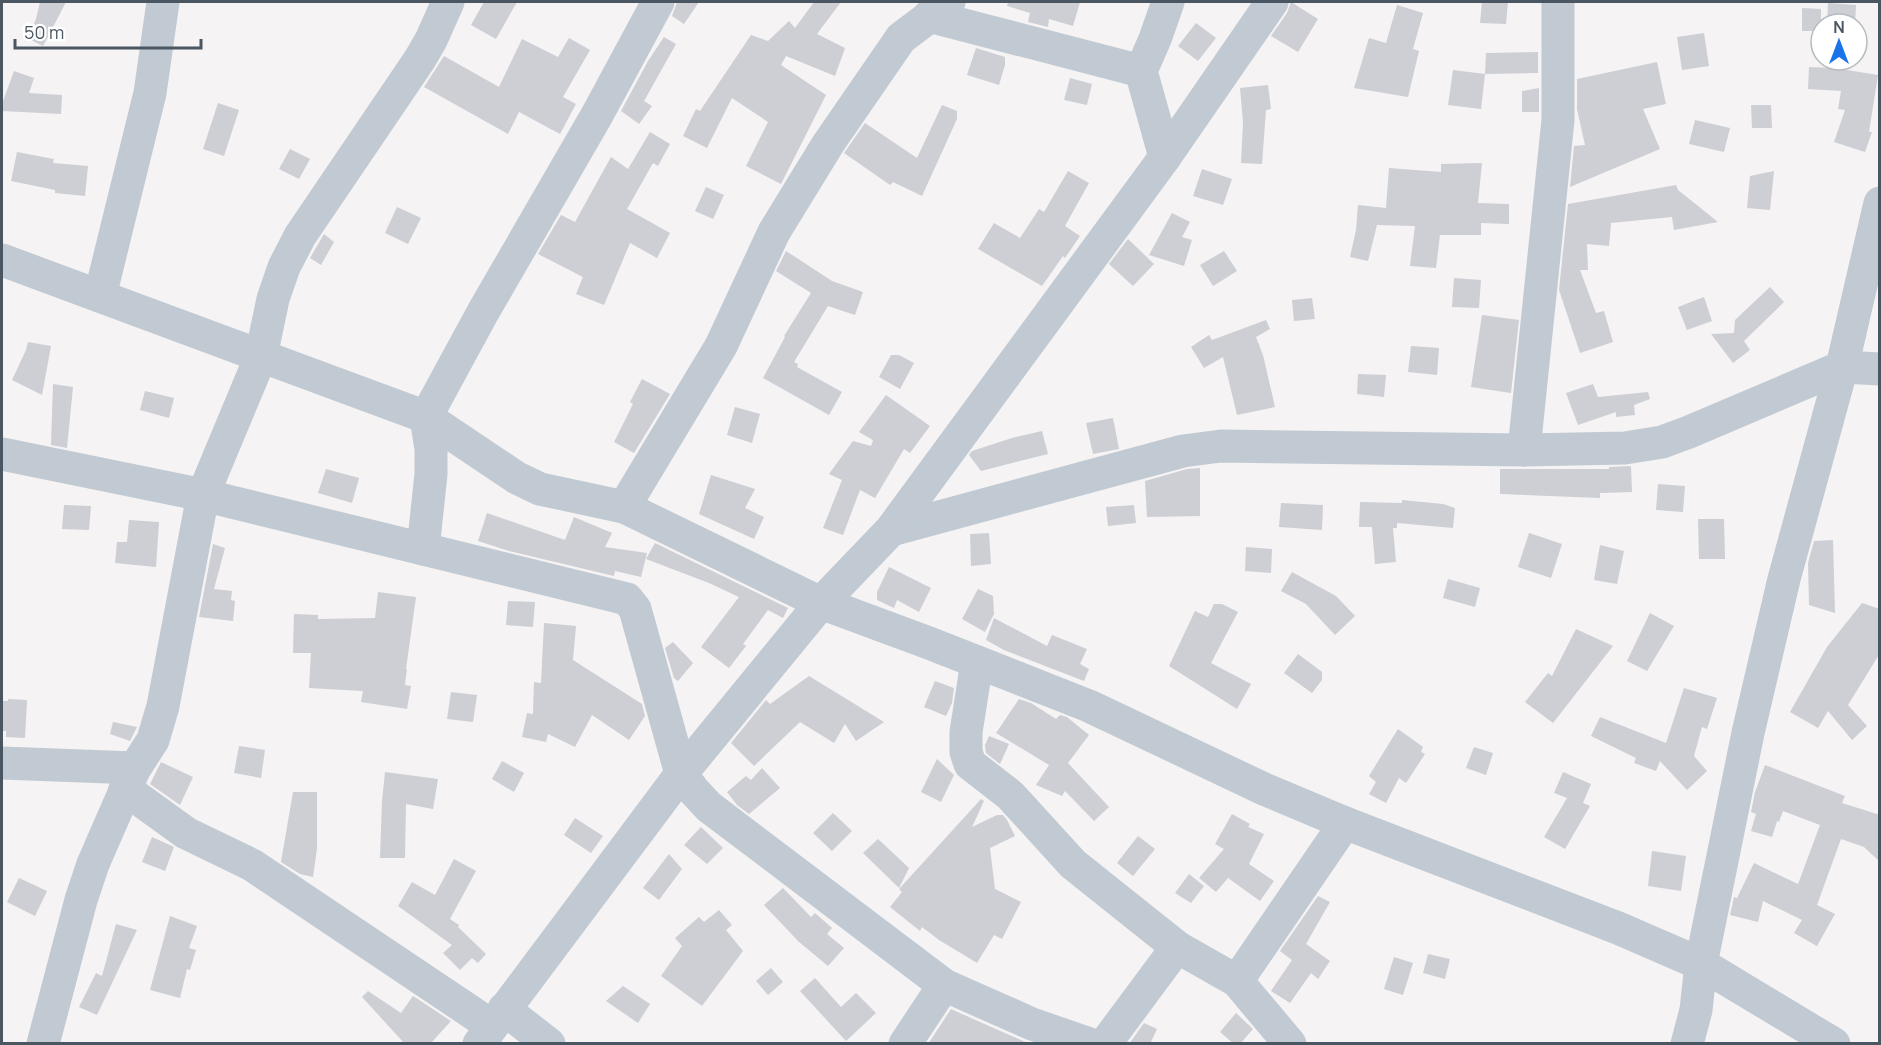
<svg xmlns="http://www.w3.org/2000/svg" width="1881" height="1045" viewBox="0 0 1881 1045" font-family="Manrope,sans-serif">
	<rect width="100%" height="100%" fill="#f5f3f3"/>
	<g fill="#cdcfd5">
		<path d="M40,2H66L43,46L27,38L36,19Z"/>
		<path d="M484,2H517L496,39L471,25Z"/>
		<path d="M677,2H699L684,24L672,16Z"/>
		<path d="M814,2H841L817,34L845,48L835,76L786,56L781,65L826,95L781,184L746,166L768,122L732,98L707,148L683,136L696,109L700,111L751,35L768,41L789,21L795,28Z"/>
		<path d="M1008,2H1080L1073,26L1049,19L1048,27L1028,22L1030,13L1007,6Z"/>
		<path d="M1291,2L1318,19L1298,52L1271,36L1287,13Z"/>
		<path d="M1482,2H1508L1506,24L1480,23Z"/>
		<path d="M1828,3L1856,5L1855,24H1827Z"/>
		<path d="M1397,5L1423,13L1413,49L1419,51L1408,97L1354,88L1369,38L1386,43Z"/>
		<path d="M1802,8L1821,9V31H1802Z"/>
		<path d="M1196,23L1216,38L1198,61L1178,46Z"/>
		<path d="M1704,33L1709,66L1682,70L1677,37Z"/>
		<path d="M664,37L676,44L644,101L652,106L639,124L621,111L648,61Z"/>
		<path d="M569,38L590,50L563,97L576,104L560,134L519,112L508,134L424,87L444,56L499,87L522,39L558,57Z"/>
		<path d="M976,48L1005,57V65L999,85L967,75Z"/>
		<path d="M1538,52V73L1485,74L1481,109L1448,105L1453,70L1485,74L1486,53Z"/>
		<path d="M1657,62L1666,104L1643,109L1660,149L1570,187L1574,146L1585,145L1577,109V79Z"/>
		<path d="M1809,67L1834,68L1878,75L1869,132H1872L1865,152L1834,142L1845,110L1838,109L1841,91L1808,89Z"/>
		<path d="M14,71L34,78L29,93L62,95L61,114L2,111V104Z"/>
		<path d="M1070,78L1092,84L1087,105L1064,100Z"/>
		<path d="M1268,85L1271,109L1266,110L1262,164L1241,163L1243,122L1240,88Z"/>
		<path d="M1539,88V112H1522V91Z"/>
		<path d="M218,103L239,110L224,156L203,149Z"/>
		<path d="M942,105L957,111V119L922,196L893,182L890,185L844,153L865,123L917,158Z"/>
		<path d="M1751,105H1771L1772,128H1752Z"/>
		<path d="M1695,120L1730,128L1724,152L1689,144Z"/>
		<path d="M650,132L670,144L658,166L653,163L627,209L670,233L657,258L630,243L604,305L576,294L583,277L538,254L561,215L575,222L611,157L628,169Z"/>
		<path d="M290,149L310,159L299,179L279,169Z"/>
		<path d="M17,152L54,159L53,163L88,166L85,196L55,193V190L11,181Z"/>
		<path d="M1482,163L1478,203L1509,204V224L1481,223V235H1440L1436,268L1410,266L1415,226L1377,225L1368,261L1350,257L1356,230L1358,205L1386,208L1389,168L1441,172V164Z"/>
		<path d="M1202,169L1232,179L1223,205L1193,196Z"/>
		<path d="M1068,171L1089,183L1065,226L1080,236L1065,258L1063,256L1042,286L978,249L994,223L1020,238L1039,209L1044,212Z"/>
		<path d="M1774,171L1770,210L1747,208L1750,176Z"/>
		<path d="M1676,185L1678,190L1718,222L1674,230L1672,217L1611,223L1609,246L1587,244L1588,270H1580L1596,313L1604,311L1613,342L1580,353L1559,290L1568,204Z"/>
		<path d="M706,187L724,195L713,219L695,211Z"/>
		<path d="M397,207L421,218L408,244L385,233Z"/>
		<path d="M1172,213L1190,222L1182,237L1192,240L1184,266L1149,255Z"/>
		<path d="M324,234L334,242L321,265L310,258Z"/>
		<path d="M1128,239L1154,264L1133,286L1109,264Z"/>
		<path d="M786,251L832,281L863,292L855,315L828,306L794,362L798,364L797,367L842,392L829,415L763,378L785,337L784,336L811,293L776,271Z"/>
		<path d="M1224,251L1237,271L1213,286L1200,265Z"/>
		<path d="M1454,278L1481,280L1479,308L1452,307Z"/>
		<path d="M1770,287L1784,302L1744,341L1750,350L1733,363L1711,334L1734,333L1735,320Z"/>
		<path d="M1704,297L1712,321L1687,330L1678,307Z"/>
		<path d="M1312,298L1315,319L1294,321L1292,300Z"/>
		<path d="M1482,315L1519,320L1511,393L1471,387Z"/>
		<path d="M1266,320L1270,329L1256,337L1263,355L1275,407L1237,415L1223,357L1204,368L1191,347L1209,335L1212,340Z"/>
		<path d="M28,342L51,346L42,395L12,380L26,350Z"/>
		<path d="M1411,346L1439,348L1437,375L1408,372Z"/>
		<path d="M891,355H899L914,363L900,389L879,377Z"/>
		<path d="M1358,374L1386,375L1384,397L1357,394Z"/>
		<path d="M642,379L670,394L634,453L614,442L633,404L630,402Z"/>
		<path d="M53,384L73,387L67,448L51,445Z"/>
		<path d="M1593,384L1598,397L1648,392L1650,399L1634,405L1635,415L1616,417V412L1578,425L1566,393Z"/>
		<path d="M145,391L174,398L169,418L140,410Z"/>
		<path d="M886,395L930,426L910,453L904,449L875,498L860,490L843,535L823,528L842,480L829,474L853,441L871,446L873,440L859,432Z"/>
		<path d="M735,407L760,414L752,443L727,435Z"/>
		<path d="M1113,418L1119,449L1093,454L1086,423Z"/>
		<path d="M1042,431L1048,454L981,471L969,455L972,451L1012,438Z"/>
		<path d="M1631,466L1632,492L1600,493V498L1500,494V469H1609V467Z"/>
		<path d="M1200,468V516L1147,517L1145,481L1187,469Z"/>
		<path d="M326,469L359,478L352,503L318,493Z"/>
		<path d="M711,475L755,489L745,508L764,517L754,539L699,514Z"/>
		<path d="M1658,484L1685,486L1683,512L1656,510Z"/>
		<path d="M1402,500L1443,504L1455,508L1453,528L1397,523V528H1393L1396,562L1375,564L1372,527H1359L1360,502L1402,503Z"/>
		<path d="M1281,503L1323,505L1322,530L1279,527Z"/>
		<path d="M64,505L91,506L89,530L62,529Z"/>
		<path d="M1134,505L1136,523L1108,526L1106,507Z"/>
		<path d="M487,513L565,540L574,517L612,533L605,547L647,553L641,577L615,571L614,576L509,551L478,541Z"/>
		<path d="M1698,519H1724L1725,559H1699Z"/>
		<path d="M129,520L159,522L156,567L115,563L117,542H127Z"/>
		<path d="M989,533L991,564L971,566L970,534Z"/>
		<path d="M1529,533L1562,544L1551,578L1518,567Z"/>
		<path d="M1833,540L1835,613L1809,605L1808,563L1814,541Z"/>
		<path d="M655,543L788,608L783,618L768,610L743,644L746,646L729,668L701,647L739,597L709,583L646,559Z"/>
		<path d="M213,544L225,548L214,589L232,591L231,600L235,601L233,621L199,617Z"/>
		<path d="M1600,545L1624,551L1617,584L1594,580Z"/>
		<path d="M1246,547L1272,549L1271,573L1245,571Z"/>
		<path d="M889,567L931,588L919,612L897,600L894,608L877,600V592Z"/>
		<path d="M1292,572L1336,596L1355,616L1335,635L1306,604L1281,591Z"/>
		<path d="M1448,579L1480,588L1475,607L1443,598Z"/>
		<path d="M978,589L993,596L994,614L985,632L962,619Z"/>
		<path d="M378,592L416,597L406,669H407L405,685L411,686L407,709L361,702L363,691L309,688L311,653H293L294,614L318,615V619L375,618Z"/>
		<path d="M508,601L535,602L533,627L506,625Z"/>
		<path d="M1862,603L1880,609V653L1848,705L1867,726L1852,740L1828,711L1818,728L1790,712L1827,647Z"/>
		<path d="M1214,604H1222L1238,612L1211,663L1251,684L1237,709L1169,666L1195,611L1208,617Z"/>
		<path d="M1650,613L1674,626L1647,671L1627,661Z"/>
		<path d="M994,618L1047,646L1052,635L1087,649L1080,664L1089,669L1084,681L1004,650L986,640Z"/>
		<path d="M544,623L576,626L573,660L642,704L645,716L629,740L592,715L575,747L548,734L546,742L522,737L527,713L533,714L534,682L541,683Z"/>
		<path d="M1576,629L1613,646L1553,723L1525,702L1548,673L1552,676Z"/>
		<path d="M673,642L693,663L678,681L674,678L665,648Z"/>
		<path d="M1298,654L1322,672V680L1312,693L1284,673Z"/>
		<path d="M809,676L884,722L856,741L845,724L834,743L800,722L754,766L731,743L766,700L770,704Z"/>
		<path d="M935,681L954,688L952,703L946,716L924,707Z"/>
		<path d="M1684,688L1717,698L1707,729L1702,727L1694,756L1707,771L1687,790L1660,761L1656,771L1634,763L1636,758L1591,736L1600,717L1666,743Z"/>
		<path d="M451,692L477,695L473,722L447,719Z"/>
		<path d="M8,699L27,700L25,738L6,737V731H2V701H8Z"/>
		<path d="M1019,699L1031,703L1056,719L1060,715L1067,717L1089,735L1068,763L1109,807L1094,821L1065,791L1062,796L1036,785L1049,765L996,733Z"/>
		<path d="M113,722L137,727L130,741L110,734Z"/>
		<path d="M1398,729L1423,747L1421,752L1425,754L1406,783L1399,778L1386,803L1369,794L1376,782L1369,776Z"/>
		<path d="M989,736L1009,744L1000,764L986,753L985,745Z"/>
		<path d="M239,746L265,750L261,778L234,773Z"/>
		<path d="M1474,747L1493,753L1486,775L1466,768Z"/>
		<path d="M937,759L954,775L941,802L921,792Z"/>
		<path d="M502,761L524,773L514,792L492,779Z"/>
		<path d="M161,762L193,777L180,805L150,784Z"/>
		<path d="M1765,765L1845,796L1842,803L1880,815V862L1864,847L1841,839L1817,905L1835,914L1817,946L1794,933L1802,920L1763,901L1758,922L1730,915L1734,897L1737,898L1754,863L1798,884L1820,825L1783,811L1779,822L1777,821L1772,837L1751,831L1756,814L1751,812L1755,792Z"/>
		<path d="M762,768L780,788L749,814L737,805L727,792L746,776L751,780Z"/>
		<path d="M385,772L438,779L433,809L406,804L405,858H380L382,801Z"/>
		<path d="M1563,772L1591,784L1583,803L1590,806L1565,849L1544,837L1567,798L1554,793Z"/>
		<path d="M293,792H317V848L313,877L300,874L281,862Z"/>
		<path d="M981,799L984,801L972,827L997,815H1003L1007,820L1015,836L990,848L995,889L1021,902L1002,939L994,935L977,963L939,940L922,927L920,931L890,907L902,892L899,889Z"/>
		<path d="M833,813L852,831L832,851L813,833Z"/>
		<path d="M1232,814L1250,824L1248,827L1264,834L1249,864L1274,881L1260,901L1228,878L1216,892L1199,878L1224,849L1215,844Z"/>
		<path d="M575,818L603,836L591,853L564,835Z"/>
		<path d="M701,827L723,848L707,864L684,845Z"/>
		<path d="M1138,836L1155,849L1133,876L1117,863Z"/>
		<path d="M152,837L174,847L165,871L142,862Z"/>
		<path d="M878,839L909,868L899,888L863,853Z"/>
		<path d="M1652,851L1686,856L1681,891L1648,886Z"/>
		<path d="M669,854L682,869L659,900L643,888Z"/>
		<path d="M454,859L476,871L450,919L459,925L458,927L486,954L478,963L472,958L460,970L443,953L452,945L398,906L412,882L435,895Z"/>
		<path d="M1189,874L1204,886L1191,903L1175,893Z"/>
		<path d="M19,878L47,891L35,916L7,902Z"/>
		<path d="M783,888L811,917L815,913L832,928L827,934L844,948L828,966L798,941L764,905Z"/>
		<path d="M1318,896L1330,902L1306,944L1330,961L1318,979L1311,973L1290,1003L1271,991L1292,960L1280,951Z"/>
		<path d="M719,910L732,925L726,930L743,951L702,1006L661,976L682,946L675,938L699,917L704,922Z"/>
		<path d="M170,916L197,926L189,948L196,950L190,970L187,969L180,998L150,990Z"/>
		<path d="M116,924L137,930L97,1015L79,1007L96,973L102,976Z"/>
		<path d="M1428,954L1450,959L1445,979L1423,973Z"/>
		<path d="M1394,957L1413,963L1403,995L1384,989Z"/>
		<path d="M771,968L783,982L768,995L756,981Z"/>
		<path d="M815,978L841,1007L856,993L876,1013L846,1041L800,991Z"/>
		<path d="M623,986L650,1004L638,1023L606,1001Z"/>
		<path d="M368,991L401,1013L413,996L451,1021L430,1044H405L362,997Z"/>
		<path d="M951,1009L980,1022L1030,1044H928Z"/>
		<path d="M1236,1013L1253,1029L1240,1044H1234L1220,1032Z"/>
		<path d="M1144,1023L1157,1029L1150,1044H1129Z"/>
	</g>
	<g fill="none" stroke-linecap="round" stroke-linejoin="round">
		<g stroke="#c1cad2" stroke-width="33">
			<path d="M929,16L1141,71"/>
			<path d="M1165,157L1141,71L1155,39L1168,2"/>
			<path d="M2,260L426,417L517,478L540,489L624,507L821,603L929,643L1089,706L1264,789L1345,823L1618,928L1701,964L1834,1044"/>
			<path d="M100,296L150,93L163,2"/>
			<path d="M1524,450L1558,120V2"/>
			<path d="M2,454L203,495L627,599L635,609L681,774L694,791L709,807L944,985L1032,1024L1090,1044"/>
			<path d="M624,507L721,346L774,232L828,144L901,38L949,2"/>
			<path d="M891,530L1183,451L1221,446L1524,450L1625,448L1662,442L1689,432L1842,367L1880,369"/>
			<path d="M423,549L431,474V449L426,417L483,312L597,115L658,2"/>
			<path d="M977,662L966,732V752L970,764L1010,795L1073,864L1177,947L1237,981L1290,1044"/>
			<path d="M2,763L135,768L153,740L163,706L203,495L261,356L273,299L284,267L300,236L420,59L431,40L448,2"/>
			<path d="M125,789L186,833L252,865L492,1026"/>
			<path d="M1237,981L1345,823"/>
			<path d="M504,1009L549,1044"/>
			<path d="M43,1044L81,900L93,864L134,770"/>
			<path d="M479,1044L681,774L821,603L891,530L1165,157L1272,2"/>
			<path d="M905,1044L944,985"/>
			<path d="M1105,1044L1177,947"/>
			<path d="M1687,1044L1696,1010L1701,964L1748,733L1784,579L1842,367L1880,203"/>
		</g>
	</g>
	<rect width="1881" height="1045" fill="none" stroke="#4a5661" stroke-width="6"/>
	<g transform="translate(1839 42)"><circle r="28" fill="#ffffff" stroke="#b7bbc0" stroke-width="1.5"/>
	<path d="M0-4.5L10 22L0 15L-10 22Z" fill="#1a73e8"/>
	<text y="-9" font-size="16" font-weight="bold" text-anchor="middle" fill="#4a5661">N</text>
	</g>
	<path d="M15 39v9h186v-9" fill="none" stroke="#4a5661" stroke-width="3"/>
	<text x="24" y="39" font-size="18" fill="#4a5661" stroke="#ffffff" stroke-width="4.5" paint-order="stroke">50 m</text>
</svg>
